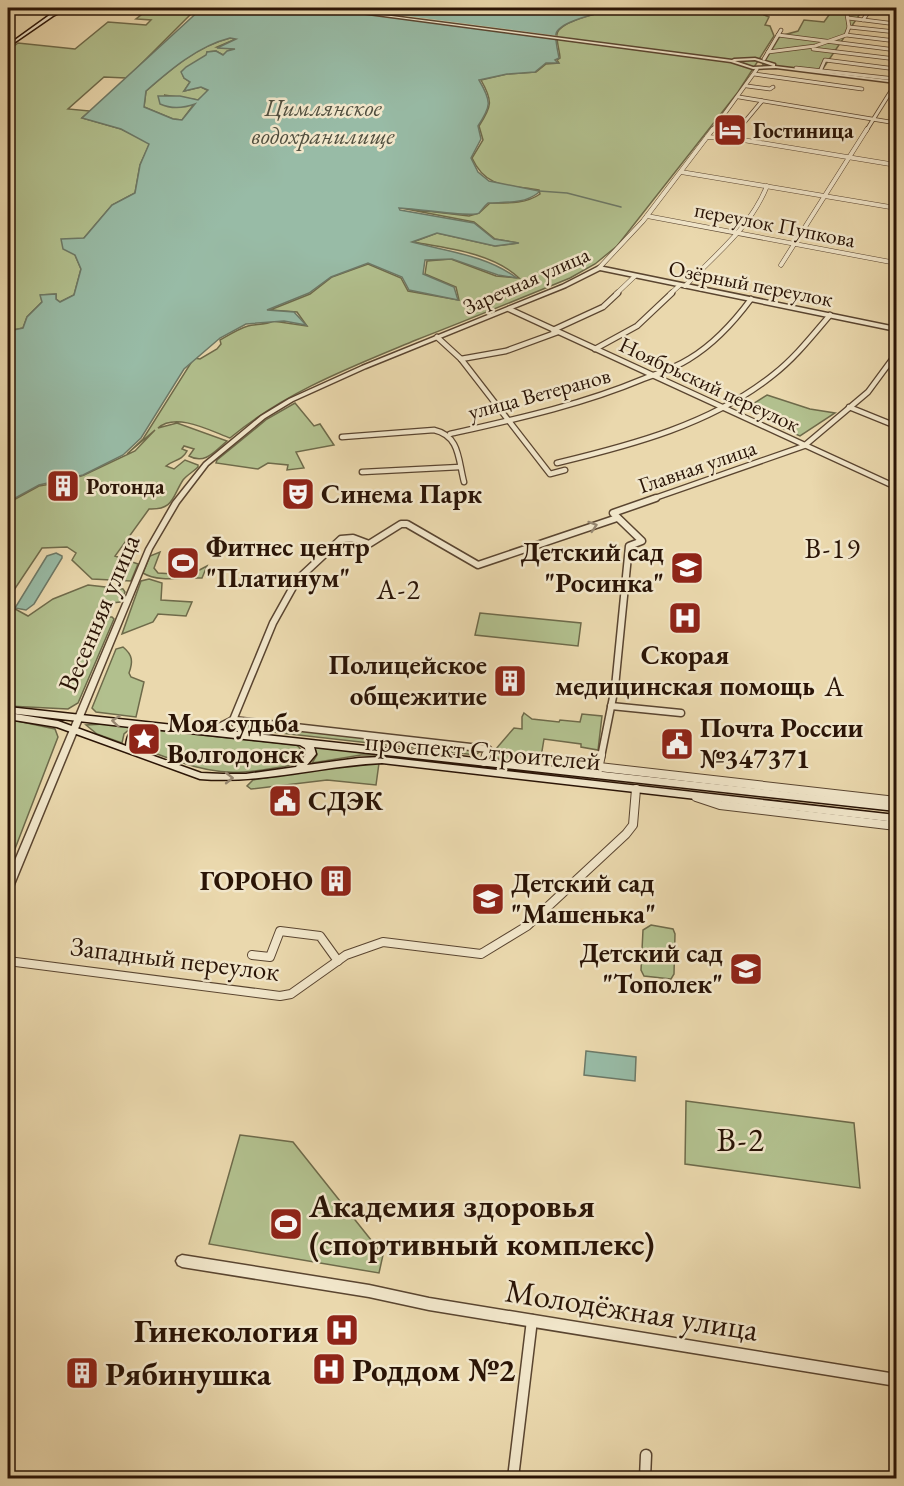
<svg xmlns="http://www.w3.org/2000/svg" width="904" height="1486" viewBox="0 0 904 1486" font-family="'EB Garamond',serif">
	<rect width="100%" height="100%" fill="#ead8ad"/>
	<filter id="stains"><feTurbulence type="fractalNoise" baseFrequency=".00333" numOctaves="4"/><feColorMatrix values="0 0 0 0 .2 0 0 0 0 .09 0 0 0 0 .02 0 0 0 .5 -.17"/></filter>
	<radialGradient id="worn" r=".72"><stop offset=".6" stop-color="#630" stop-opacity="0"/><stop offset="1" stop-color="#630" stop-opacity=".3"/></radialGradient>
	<g fill="#b2c08e" stroke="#6e6a4a" stroke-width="1.5">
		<path d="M150,8H176L194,11L131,74L126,78L104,77L68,109L90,111L82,118L121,129L150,143L140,165L135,193L112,205L84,238L75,255L81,269L74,295L60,302L56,299V294L41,295L42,302L27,317L23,328L8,331V51L18,43L75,49L108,22L146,25L151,20L136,19Z"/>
		<path d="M618,8H769L764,15L769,17L765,25L770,26L774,36L738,92L617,246L595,264L570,278C519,299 468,320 416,340C351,367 285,392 230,438C211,431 176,412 158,428L177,423L227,441C215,451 205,465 189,456L194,449L184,446L182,449L187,451C182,461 173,460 166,466L174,469L185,460L198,465V467C193,472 187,475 183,480C172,497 174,510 149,509L115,556L138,564L131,581L92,579L72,560L76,553L67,547L42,548L8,599V503L39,486L63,482L84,475L135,451L155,430L127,454L143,439L194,358L200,359L217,349L221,344L220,340C229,335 238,329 248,326C256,324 266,325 273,321L307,326L297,312L270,310L310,294L332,277L368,264L401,278L408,291L459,300L456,287L425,274L427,261L451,259L496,276L519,278C493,253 447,248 413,242L437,233L495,246L518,243L495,239L474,222L401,208L469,216L479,213L490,203C507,203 526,204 540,194L539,190C509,185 486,189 472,158L483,140L479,126C492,106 493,101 481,80L507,74L536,72L546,64L559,63L557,60L560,58C560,52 556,40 557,34C560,20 605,12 618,8Z"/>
		<path d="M822,8H864L820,73L762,66L780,36L798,31L804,20L824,22L829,15L820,11Z"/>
		<path d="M230,38L236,39L217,47L235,49L223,55L216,51L207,52V55L182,72L184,78L190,82L184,91L201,87L209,91L198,100L164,95L195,103L182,120L173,119L144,107L146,91C171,69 197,46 230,38Z"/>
		<path d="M767,395L810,409L835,413L800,436L784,429L792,423L753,404Z"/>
		<path d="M295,403L314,426L320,424L334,445L296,452L304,468L287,470L288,465L268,463L258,469L216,463L217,460L267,419Z"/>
		<path d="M160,552L154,568L158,573L190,575L207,566L202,578C184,577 159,583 143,573L150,556Z"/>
		<path d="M149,579L162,583L161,600L192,602L186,616L158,614L153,622L122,634L141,581Z"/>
		<path d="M88,585L123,589L125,592L120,602L112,603L105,617H112L114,619L78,703L68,709L8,706V605L28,616L53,599Z"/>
		<path d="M480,613L581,623L578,646L475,635Z"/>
		<path d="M123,647C133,655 133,662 129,673L131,677L144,682L136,717L96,712L92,708L116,649Z"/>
		<path d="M524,713L532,719L559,722L560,720L580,722L582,714L602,716L598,750L581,747V744L544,739L541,757L526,753L525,756L511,755L509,760L489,757L514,728L522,729V717Z"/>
		<path d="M8,719L55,729L58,737L8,867Z"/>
		<path d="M243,722L481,750L476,755L246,729L241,724Z"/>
		<path d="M104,724L132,727L124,734L122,743L97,734L86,725Z"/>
		<path d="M154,730L297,745L305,754L299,762L292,765C244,774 221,777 174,760C163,756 150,752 140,747L137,743L139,737Z"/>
		<path d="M314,746L380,753V755H361L312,763L317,755Z"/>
		<path d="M357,763H379L376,785L327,780L251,789L247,786L253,780Z"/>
		<path d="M651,925L673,929L675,934L674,974L671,979L644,976L641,970L643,930Z"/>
		<path d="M686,1101L854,1123L860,1188L685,1164Z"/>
		<path d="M240,1135L293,1142L383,1255L379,1273L209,1244Z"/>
	</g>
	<g fill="#98bba6" stroke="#6c7866" stroke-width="1.5" fill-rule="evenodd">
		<path d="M202,8H617C604,12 558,21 556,34C555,40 558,52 559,58L555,60L558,63H546L535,72L507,74L479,80C492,102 491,106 478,126L481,139L471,158L478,172L489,181L539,191L538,193C524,204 506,202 488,203C484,206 482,210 479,213C472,218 413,208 399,208L400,210L474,223L494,239L519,243L495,246L437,233L412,242C449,252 485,255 517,278L498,275L452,259L425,260L423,274L454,287L458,300L409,290L402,277L368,263L331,277L309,293L267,310L294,312L306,325L284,321L246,324L220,338L184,369L141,438L123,455L83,475L39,485L8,502V331L23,328L27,317L42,302L40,295L56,294V299L60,302L74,295L81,269L75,255L63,249L61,239L84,238L112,205L135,193L140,165L149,144L121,129L82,118ZM230,38L236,39L217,48L235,49L227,51L223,55L216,51L207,52L206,55L186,67L181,72L184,78L190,82L184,91L201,87L208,90L198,100L180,96H158L160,104C171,109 184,108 195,104L182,120L173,119L144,107L146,91C170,70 198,46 230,38Z"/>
		<path d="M56,553L62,556V558L34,604L26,610L15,608L47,556Z"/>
		<path d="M586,1051L636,1057L635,1081L584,1075Z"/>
	</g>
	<path fill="#ead8ad" d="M318,8H346L559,36L560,40Z"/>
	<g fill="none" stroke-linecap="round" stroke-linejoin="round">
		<path stroke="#6c7866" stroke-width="1.5" d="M539,191L567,193L621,207"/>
		<defs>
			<g id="minor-far5">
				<path d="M891,8L896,10"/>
				<path d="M848,18L896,24"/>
				<path d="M863,20L871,8"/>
				<path d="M849,27L896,32"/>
				<path d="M778,35L896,50"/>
				<path d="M846,35L896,41"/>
				<path d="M813,49L896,59"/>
				<path d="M768,52L815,46L846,35L849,27L846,8"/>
				<path d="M764,59L781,30"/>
				<path d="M796,68L896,79"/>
				<path d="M821,69L825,60L896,69"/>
				<path d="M754,74L862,89"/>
				<path d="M747,86L770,89L773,87"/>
				<path d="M739,97L896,123"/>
				<path d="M712,131L757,69"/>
				<path d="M737,131L762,101"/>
				<path d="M866,131L896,83"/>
			</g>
			<g id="minor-far4">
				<path d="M707,137L737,139L896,165"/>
				<path d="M730,139L738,129"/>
				<path d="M681,172L896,208"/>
				<path d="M647,216L896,263"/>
				<path d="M781,265L867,129"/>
				<path d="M599,268L643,221L713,129"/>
				<path d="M685,286C716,254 750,228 767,186"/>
				<path d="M616,294L635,276"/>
				<path d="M670,294L680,285"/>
			</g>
			<g id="minor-far3">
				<path d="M509,309L896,487"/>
				<path d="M553,330L603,307L618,293"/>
				<path d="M437,337L461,359L550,474L565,470"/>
				<path d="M595,349L637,326L672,293"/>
				<path d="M461,359L506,351L558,332"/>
				<path d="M849,407L896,426"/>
				<path d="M450,434C516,419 581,405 643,379C659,373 675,368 689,359C714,344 734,322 751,299"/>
				<path d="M342,437L434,430C460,436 458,459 464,482"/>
				<path d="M557,463C632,445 712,424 773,375C795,358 812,336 830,315"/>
				<path d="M362,472L460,467"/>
				<path d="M652,499L804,446L868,392L896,354"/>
			</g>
			<g id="minor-far2">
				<path d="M611,706L681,713"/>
				<path d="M233,720L273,623L297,580L341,539L353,538L369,544L401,524H407L478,565L617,518"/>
				<path d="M233,720L244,735"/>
				<path d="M211,731L233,720L488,749L486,757"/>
				<path d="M601,757L615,687L629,546L642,541L613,513L656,498"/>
			</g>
			<g id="minor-far1">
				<path d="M484,762L486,755"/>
				<path d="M599,767L896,801"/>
				<path d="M597,774L601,755"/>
				<path d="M696,797L720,805L896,826"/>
				<path d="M252,955L270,957L280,931L320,936L338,961"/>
				<path d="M8,961L280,996L291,994L346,955L383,942L481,954L527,926L626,834L633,825L636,789"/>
			</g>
			<g id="minor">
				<path d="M513,1478L532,1320"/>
				<path d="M645,1478L646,1455"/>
			</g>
			<g id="tertiary">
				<path d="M323,8H329L732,60L734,59L755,58L775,64V66L896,81V83L776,68L753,69L731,62ZM755,60L773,66L753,67L735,61Z"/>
				<path d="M599,266L896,327V331L600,270L566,287L366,368L293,401L265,418L208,465L179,503L152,549L13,887L11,890H8V877L146,549L173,502L204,463L261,416L289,399L362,366L562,285Z"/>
				<path d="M182,1255L369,1285L429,1298L896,1374V1386L429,1310L369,1297L182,1267L178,1265L176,1261L178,1257Z"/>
			</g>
			<g id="secondary">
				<path d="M65,8H69L53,16L8,47V45L51,14Z"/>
				<path d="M8,707L896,804V811L314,747L316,754L307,765L359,758L382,757L896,815V822L382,763C320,766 263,784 200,779L57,727L8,719ZM9,713L139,728C129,731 127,736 126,746L58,721ZM153,729L300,745L305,748L306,754L296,767L246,774H223L201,773L140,751L136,745L135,738L139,734Z"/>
			</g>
		</defs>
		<use href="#minor-far5" stroke="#5a4530" stroke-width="4.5"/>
		<use href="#minor-far4" stroke="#5a4530" stroke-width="5"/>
		<use href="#minor-far3" stroke="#5a4530" stroke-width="7"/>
		<use href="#minor-far2" stroke="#5a4530" stroke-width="9"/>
		<use href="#minor-far1" stroke="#5a4530" stroke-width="10"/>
		<use href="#minor" stroke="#5a4530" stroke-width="13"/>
		<use href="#tertiary" stroke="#5a4530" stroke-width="3"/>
		<use href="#secondary" stroke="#2a1406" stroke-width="3"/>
		<use href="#minor-far5" stroke="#f1e6ca" stroke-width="3"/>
		<use href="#minor-far4" stroke="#f1e6ca" stroke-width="4"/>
		<use href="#minor-far3" stroke="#f1e6ca" stroke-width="4.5"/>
		<use href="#minor-far2" stroke="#f1e6ca" stroke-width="6"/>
		<use href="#minor-far1" stroke="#f1e6ca" stroke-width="8"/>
		<use href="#minor" stroke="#f1e6ca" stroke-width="10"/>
		<use href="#tertiary" fill="#f1e6ca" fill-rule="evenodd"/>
		<use href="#secondary" fill="#f1e6ca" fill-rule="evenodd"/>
	</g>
	<defs><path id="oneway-chevron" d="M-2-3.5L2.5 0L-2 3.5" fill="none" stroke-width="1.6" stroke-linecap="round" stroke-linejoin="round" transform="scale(1.5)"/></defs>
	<g stroke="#978872">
		<use href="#oneway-chevron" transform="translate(593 526) rotate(-18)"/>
		<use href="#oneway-chevron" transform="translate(116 721) rotate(-174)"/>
		<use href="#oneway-chevron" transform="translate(229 778)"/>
	</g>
	<defs>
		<symbol id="hotel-square" viewBox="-11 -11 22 22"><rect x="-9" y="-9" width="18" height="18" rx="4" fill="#8f2418" stroke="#f1e6ca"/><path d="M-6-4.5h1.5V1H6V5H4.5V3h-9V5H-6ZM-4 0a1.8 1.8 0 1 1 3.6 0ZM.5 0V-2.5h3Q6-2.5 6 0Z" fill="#fff"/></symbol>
		<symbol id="building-square" viewBox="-11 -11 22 22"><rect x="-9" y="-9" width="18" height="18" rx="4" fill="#8f2418" stroke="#f1e6ca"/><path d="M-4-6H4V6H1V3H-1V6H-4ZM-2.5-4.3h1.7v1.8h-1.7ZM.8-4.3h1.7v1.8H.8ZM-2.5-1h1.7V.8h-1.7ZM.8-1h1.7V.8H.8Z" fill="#fff"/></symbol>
		<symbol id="theatre-square" viewBox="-11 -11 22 22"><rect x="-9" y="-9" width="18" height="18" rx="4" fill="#8f2418" stroke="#f1e6ca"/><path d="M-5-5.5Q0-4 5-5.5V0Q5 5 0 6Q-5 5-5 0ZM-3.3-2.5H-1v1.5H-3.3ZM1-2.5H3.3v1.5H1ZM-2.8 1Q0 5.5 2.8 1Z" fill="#fff"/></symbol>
		<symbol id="stadium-square" viewBox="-11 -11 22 22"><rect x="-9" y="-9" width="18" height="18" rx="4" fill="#8f2418" stroke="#f1e6ca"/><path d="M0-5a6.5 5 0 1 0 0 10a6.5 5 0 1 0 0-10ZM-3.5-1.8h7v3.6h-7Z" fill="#fff"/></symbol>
		<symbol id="school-square" viewBox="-11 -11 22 22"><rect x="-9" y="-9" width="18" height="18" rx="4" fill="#8f2418" stroke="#f1e6ca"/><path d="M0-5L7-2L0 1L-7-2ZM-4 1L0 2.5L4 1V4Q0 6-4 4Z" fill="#fff"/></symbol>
		<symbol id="hospital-square" viewBox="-11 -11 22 22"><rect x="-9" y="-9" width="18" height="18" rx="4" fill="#8f2418" stroke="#f1e6ca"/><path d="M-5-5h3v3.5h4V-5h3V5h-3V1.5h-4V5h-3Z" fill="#fff"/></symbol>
		<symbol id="sight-square" viewBox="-11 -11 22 22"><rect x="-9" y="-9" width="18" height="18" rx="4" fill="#8f2418" stroke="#f1e6ca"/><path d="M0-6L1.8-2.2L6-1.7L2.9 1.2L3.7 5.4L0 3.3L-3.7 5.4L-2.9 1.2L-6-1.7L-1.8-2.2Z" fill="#fff"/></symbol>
		<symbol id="civic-square" viewBox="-11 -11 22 22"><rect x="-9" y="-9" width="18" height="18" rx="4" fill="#8f2418" stroke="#f1e6ca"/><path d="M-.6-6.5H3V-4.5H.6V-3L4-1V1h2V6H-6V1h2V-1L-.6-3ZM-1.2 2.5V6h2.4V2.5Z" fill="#fff"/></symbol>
	</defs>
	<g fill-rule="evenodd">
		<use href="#hotel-square" x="711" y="111" width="38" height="38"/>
		<use href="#building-square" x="44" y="467" width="38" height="38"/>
		<use href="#theatre-square" x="279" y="475" width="38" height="38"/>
		<use href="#stadium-square" x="164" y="544" width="38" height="38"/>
		<use href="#school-square" x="668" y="549" width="38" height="38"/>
		<use href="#hospital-square" x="666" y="599" width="38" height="38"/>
		<use href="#building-square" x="491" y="662" width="38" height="38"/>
		<use href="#sight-square" x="125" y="720" width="38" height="38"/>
		<use href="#civic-square" x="658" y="725" width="38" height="38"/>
		<use href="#civic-square" x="266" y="782" width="38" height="38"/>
		<use href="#building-square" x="317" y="862" width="38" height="38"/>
		<use href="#school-square" x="469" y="880" width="38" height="38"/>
		<use href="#school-square" x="727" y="950" width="38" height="38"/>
		<use href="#stadium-square" x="267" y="1205" width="38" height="38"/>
		<use href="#hospital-square" x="323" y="1311" width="38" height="38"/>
		<use href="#hospital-square" x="310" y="1350" width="38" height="38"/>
		<use href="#building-square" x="63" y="1354" width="38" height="38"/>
	</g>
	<g text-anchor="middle" stroke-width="5" stroke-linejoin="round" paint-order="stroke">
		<g font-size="22" font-weight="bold" fill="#2a1406" stroke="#f1e6ca" text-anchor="start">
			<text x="753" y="138">Гостиница</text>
			<text x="86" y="494">Ротонда</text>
		</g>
		<g font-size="22" fill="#2a1406" stroke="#f1e6ca">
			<text transform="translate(775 224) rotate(11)" y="8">переулок Пупкова</text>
			<text transform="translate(526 280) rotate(-24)" y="8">Заречная улица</text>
			<text transform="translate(751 283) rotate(11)" y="8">Озёрный переулок</text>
			<text transform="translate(710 384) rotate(25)" y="8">Ноябрьский переулок</text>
			<text transform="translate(539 393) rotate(-15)" y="8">улица Ветеранов</text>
			<text transform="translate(697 466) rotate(-19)" y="8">Главная улица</text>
		</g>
		<g font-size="24" font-style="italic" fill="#504e3e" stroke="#f1e6ca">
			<text x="323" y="116">Цимлянское<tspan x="323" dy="28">водохранилище</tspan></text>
		</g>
		<g font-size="27" font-weight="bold" fill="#2a1406" stroke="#f1e6ca" text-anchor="start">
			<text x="321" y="503">Синема Парк</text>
			<text x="206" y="556">Фитнес центр<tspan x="206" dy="31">"Платинум"</tspan></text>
			<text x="664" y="561" text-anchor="end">Детский сад<tspan x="664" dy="31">"Росинка"</tspan></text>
			<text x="685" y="664" text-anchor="middle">Скорая<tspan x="685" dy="31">медицинская помощь</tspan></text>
			<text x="487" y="674" text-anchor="end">Полицейское<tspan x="487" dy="31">общежитие</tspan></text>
			<text x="167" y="732">Моя судьба<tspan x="167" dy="31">Волгодонск</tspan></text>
			<text x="700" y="737">Почта России<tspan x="700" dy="31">№347371</tspan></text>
			<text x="308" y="810">СДЭК</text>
			<text x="313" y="890" text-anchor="end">ГОРОНО</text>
			<text x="511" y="892">Детский сад<tspan x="511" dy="31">"Машенька"</tspan></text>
			<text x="723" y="962" text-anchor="end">Детский сад<tspan x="723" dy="31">"Тополек"</tspan></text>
		</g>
		<g font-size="27" fill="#2a1406" stroke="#f1e6ca">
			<text transform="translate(99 613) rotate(-67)" y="9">Весенняя улица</text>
			<text transform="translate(483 751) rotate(5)" y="9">проспект Строителей</text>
			<text transform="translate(175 959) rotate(7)" y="9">Западный переулок</text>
		</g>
		<g font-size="28" letter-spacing="1.5" fill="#2a1406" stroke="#f1e6ca">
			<text x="833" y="558">В-19</text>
			<text x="399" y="599">А-2</text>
			<text x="835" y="696">А</text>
		</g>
		<g font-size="33" letter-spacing="1.5" fill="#2a1406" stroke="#f1e6ca">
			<text x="741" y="1151">В-2</text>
		</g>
		<g font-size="33" font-weight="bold" fill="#2a1406" stroke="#f1e6ca" text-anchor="start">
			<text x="309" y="1217">Академия здоровья<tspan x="309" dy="38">(спортивный комплекс)</tspan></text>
			<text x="319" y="1342" text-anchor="end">Гинекология</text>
			<text x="352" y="1381">Роддом №2</text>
			<text x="105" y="1385">Рябинушка</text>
		</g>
		<g font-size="33" fill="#2a1406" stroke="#f1e6ca">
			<text transform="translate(632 1309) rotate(9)" y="12">Молодёжная улица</text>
		</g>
	</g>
	<rect width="904" height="1486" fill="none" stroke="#ead8ad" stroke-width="30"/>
	<rect x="9" y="9" width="886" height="1468" fill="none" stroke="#2a1406" stroke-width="3"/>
	<rect x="15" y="15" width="874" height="1456" fill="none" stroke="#2a1406" stroke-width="1.5"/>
	<rect width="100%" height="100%" filter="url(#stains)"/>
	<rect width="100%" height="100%" fill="url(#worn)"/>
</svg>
